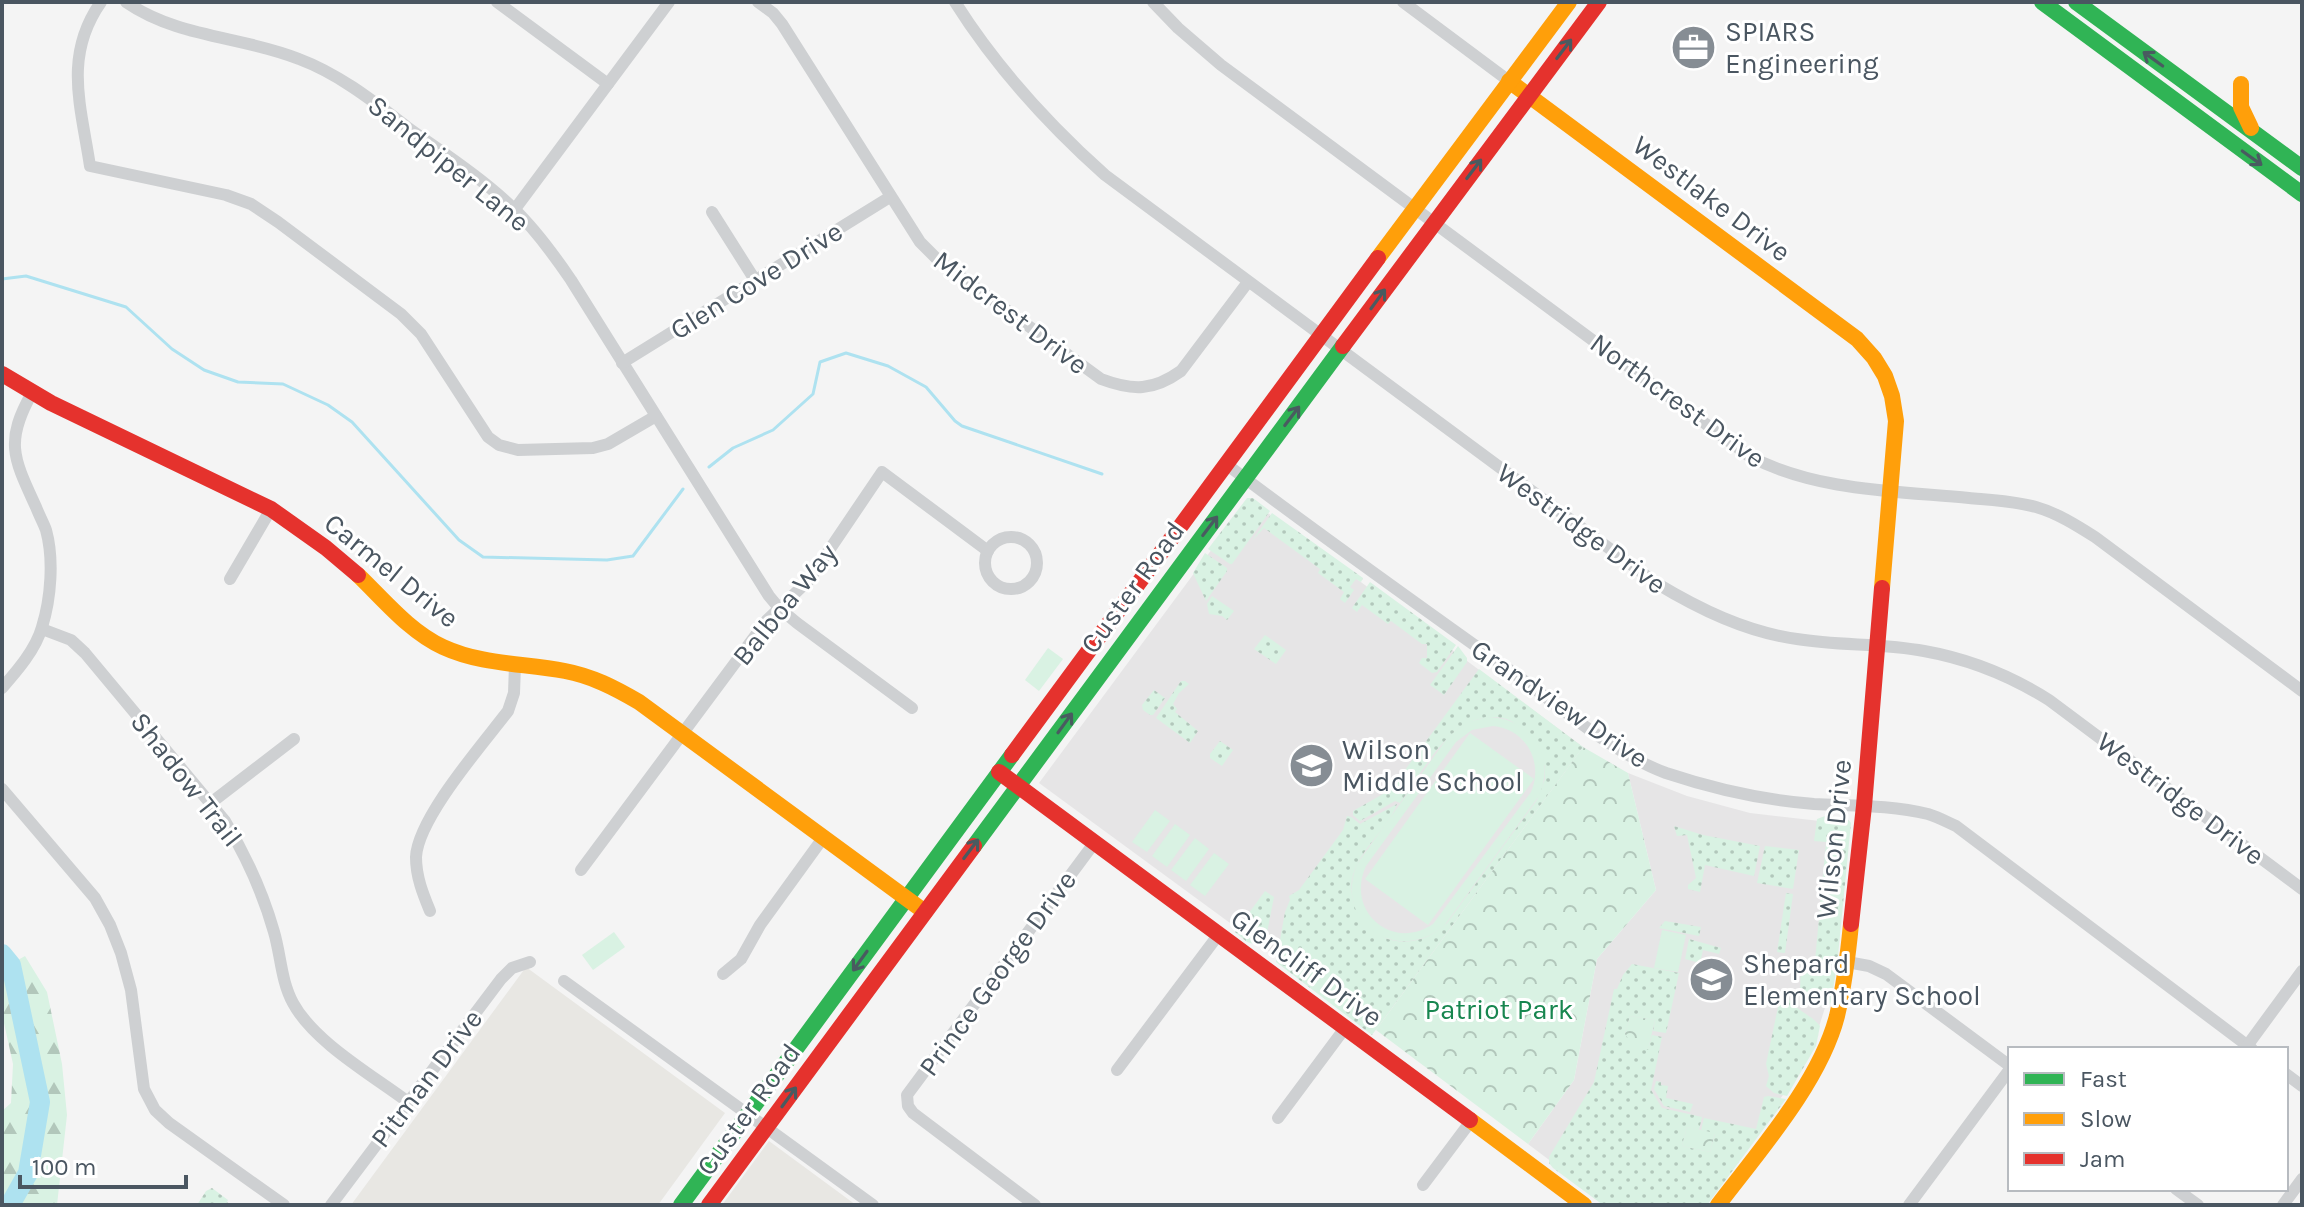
<svg xmlns="http://www.w3.org/2000/svg" width="2304" height="1207" viewBox="0 0 2304 1207" font-family="Karla,sans-serif">
	<defs>
		<pattern id="grass-dots" width="8" height="8" patternUnits="userSpaceOnUse" patternTransform="scale(2)"><rect width="8" height="8" fill="#d9f2e3"/><path d="M2 2h.1M6 6h.1" fill="none" stroke="#b2c7bb" stroke-width="1.8" stroke-linecap="round"/></pattern>
		<pattern id="forest-firs" width="22" height="20" patternUnits="userSpaceOnUse" patternTransform="scale(2)"><rect width="22" height="20" fill="#d9f2e3"/><path d="M5 1l3.5 6h-7zM16 11l3.5 6h-7z" fill="#b2c7bb"/></pattern>
		<pattern id="park-crowns" width="20" height="18" patternUnits="userSpaceOnUse" patternTransform="scale(2)"><rect width="20" height="18" fill="#d9f2e3"/><path d="M2 6a3 3 0 1 1 6 0M12 15a3 3 0 1 1 6 0" fill="none" stroke="#b2c7bb"/></pattern>
	</defs>
	<rect width="100%" height="100%" fill="#f4f4f4"/>
	<g fill="#e8e7e3">
		<path d="M526,967L725,1113L658,1205H351Z"/>
		<path d="M769,1141L856,1205H722Z"/>
	</g>
	<g fill="#e6e5e6">
		<path d="M1249,499L1583,747L1376,1030L1039,783Z"/>
		<path d="M1628,773L1687,796L1750,813L1846,824L1828,998L1813,1046L1791,1084L1702,1205H1609L1528,1144L1574,1080L1597,959L1656,890Z"/>
	</g>
	<g fill="url(#grass-dots)">
		<path d="M1247,498H1253L1270,511L1232,564H1230L1208,549Z"/>
		<path d="M1272,513L1363,578L1361,582L1356,579L1350,587L1354,590L1345,603L1340,599L1344,592L1318,573L1320,569L1264,528L1252,541Z"/>
		<path d="M1205,553L1227,568V571L1206,601L1193,573Z"/>
		<path d="M1370,582L1456,645L1437,672L1432,673L1419,663L1422,658H1427V644H1422L1391,621L1388,624L1362,605L1357,612L1352,608Z"/>
		<path d="M1212,596L1234,611L1227,620L1222,616L1209,614L1207,604Z"/>
		<path d="M1265,635L1286,650L1276,664L1254,649Z"/>
		<path d="M1458,646L1467,658V662L1444,695L1430,685Z"/>
		<path d="M1479,669L1583,747L1372,1035L1276,962L1285,912L1290,900L1289,896L1299,890L1343,830L1347,816L1351,817L1360,824L1397,804C1387,834 1346,857 1352,895C1354,906 1357,915 1366,922C1373,929 1380,937 1391,940C1413,945 1431,938 1447,923L1537,800L1545,779V766C1537,755 1522,727 1511,721C1506,718 1499,717 1493,717C1449,717 1423,771 1400,803L1395,801L1360,821L1353,815V811L1383,794L1394,785Z"/>
		<path d="M1181,681H1185L1189,684L1179,693L1173,704L1177,709L1175,712L1198,731L1190,743L1156,718Z"/>
		<path d="M1154,690L1165,698L1153,715H1150L1143,710L1142,705Z"/>
		<path d="M1220,741L1233,750L1222,766L1210,758V754Z"/>
		<path d="M1825,816L1847,818L1851,823L1837,966L1815,961L1826,842L1814,841L1817,819Z"/>
		<path d="M1674,826L1703,835L1760,846L1754,876L1705,865L1700,892L1688,889V885L1696,878L1687,835L1677,836Z"/>
		<path d="M1765,846L1799,850L1793,889L1757,883Z"/>
		<path d="M1265,891L1274,897L1266,938L1257,945L1247,942L1235,932Z"/>
		<path d="M1786,893L1793,894L1785,953L1777,952Z"/>
		<path d="M1665,921L1701,927L1699,936L1659,928Z"/>
		<path d="M1689,939L1721,948L1719,954L1703,950L1700,963L1685,959Z"/>
		<path d="M1632,964L1679,973L1666,1033L1653,1031L1655,1020L1630,1016L1625,1034L1648,1049L1652,1035L1662,1037L1651,1090L1662,1108L1702,1117L1699,1130L1687,1127L1682,1146L1710,1152L1715,1134L1701,1130L1704,1118L1756,1129L1764,1097L1768,1096L1786,1099L1707,1205H1603L1553,1168L1549,1163V1157L1594,1082L1614,989H1617L1623,975Z"/>
		<path d="M1801,964L1836,971L1831,1002L1827,1008L1815,1004L1800,991Z"/>
		<path d="M1781,993L1786,994C1795,1012 1810,1013 1820,1026L1816,1046L1787,1096L1774,1093L1766,1086L1769,1076L1766,1064Z"/>
		<path d="M1656,1081L1661,1082V1085L1668,1086L1666,1098L1693,1104L1690,1112L1664,1106L1654,1089Z"/>
		<path d="M212,1188L228,1200L227,1202L231,1205H197L206,1191Z"/>
	</g>
	<path fill="url(#forest-firs)" d="M25,956L47,992L62,1064L67,1115L57,1205H2V1111L11,1103L13,1064L2,1014V969Z"/>
	<g fill="url(#park-crowns)">
		<path d="M1583,747L1628,773L1656,890L1597,959L1574,1080L1528,1144L1376,1030Z"/>
		<path d="M1630,1016L1655,1020L1648,1050L1634,1047L1625,1034Z"/>
		<path d="M1687,1127L1715,1133L1710,1152L1682,1146Z"/>
	</g>
	<g fill="#d9f2e3" fill-rule="evenodd">
		<path d="M1048,648L1063,659L1039,691L1025,680Z"/>
		<path d="M1486,717C1530,717 1557,755 1539,796L1444,926C1397,965 1333,923 1357,864L1448,737L1466,723ZM1493,726C1526,729 1544,762 1531,792L1433,924C1392,952 1345,911 1366,866L1456,742L1472,730Z"/>
		<path d="M1470,733L1534,779L1428,925L1365,879Z"/>
		<path d="M1155,810L1170,821L1147,852L1132,842Z"/>
		<path d="M1175,824L1190,835L1167,867L1152,856Z"/>
		<path d="M1195,838L1209,849L1186,881L1171,870Z"/>
		<path d="M1214,853L1229,864L1205,896L1190,885Z"/>
		<path d="M1662,930L1686,935L1678,972L1654,968Z"/>
		<path d="M614,932L625,947L593,970L582,955Z"/>
	</g>
	<g fill="none" stroke-linecap="round" stroke-linejoin="round">
		<g stroke="#aee2f0" stroke-width="3">
			<path d="M2,279L26,276L126,307L172,349L204,370L238,382L283,384L328,405L352,422L459,540L483,557L607,560L633,556L683,489"/>
			<path d="M709,467L733,448L773,430L813,394L820,362L846,353L888,366L926,387L955,421L962,426L1102,474"/>
		</g>
		<path stroke="#aee2f0" stroke-width="20" d="M2,954L11,965L40,1102L28,1173L10,1205"/>
		<g stroke="#ced0d2" stroke-width="12">
			<path d="M101,2C63,56 81,106 90,166L226,195L251,204L278,222L401,314L421,334L488,437L499,445L518,450L593,448L608,444L656,416"/>
			<path d="M126,2C178,38 242,36 299,59C339,74 373,101 407,127C443,153 482,178 514,209C536,230 554,255 571,280L769,596L779,608L797,623L912,708"/>
			<path d="M497,2L608,84"/>
			<path d="M758,2L773,13L782,24L920,242L938,260L1101,379C1133,391 1153,391 1181,371L1248,282"/>
			<path d="M955,2C996,67 1048,124 1105,175L1656,583C1699,609 1746,632 1797,639C1839,646 1883,643 1924,651C1969,659 2011,676 2049,700L2302,889"/>
			<path d="M1153,2L1178,28L1221,65L1749,456C1816,491 1895,491 1969,498C1991,500 2014,501 2036,507C2057,513 2076,525 2095,537L2302,691"/>
			<path d="M1403,2L1509,81"/>
			<path d="M515,209L669,2"/>
			<path d="M712,212L755,280"/>
			<path d="M622,363L890,197"/>
			<path d="M1226,464C1321,536 1418,605 1515,674C1559,706 1616,755 1666,773C1714,789 1763,800 1814,804C1852,806 1891,805 1928,814C1938,817 1947,822 1956,826L2252,1049"/>
			<circle cx="1011" cy="563" r="26"/>
			<path d="M230,579L271,509"/>
			<path d="M42,629L71,640L85,653L225,821C246,856 263,893 274,932C281,956 281,981 293,1003C314,1042 372,1075 408,1102"/>
			<path d="M2,688C17,671 36,649 42,627C51,598 54,559 46,530C43,522 39,515 36,507C14,459 4,442 32,393"/>
			<path d="M2,789L95,898L110,925L121,953L131,990L144,1089L155,1110L169,1123L284,1205"/>
			<path d="M212,802L294,739"/>
			<path d="M581,870L767,620L809,580L882,472L988,551"/>
			<path d="M430,911C423,894 416,877 416,857C418,818 482,745 508,711L514,693L515,665"/>
			<path d="M1847,962L1869,966L1886,974L2010,1066"/>
			<path d="M723,974L741,959L760,925L823,838"/>
			<path d="M564,981L873,1205"/>
			<path d="M2247,1046L2302,971"/>
			<path d="M1117,1070L1219,934"/>
			<path d="M2286,1074L2302,1086"/>
			<path d="M1278,1118L1345,1028"/>
			<path d="M1423,1185L1471,1121"/>
			<path d="M2176,1189L2198,1205"/>
			<path d="M331,1205L501,979L512,968L530,962"/>
			<path d="M1035,1205L913,1113L908,1106L907,1095L1095,842"/>
			<path d="M1909,1205L2010,1069"/>
			<path d="M2283,1205L2302,1179"/>
		</g>
		<g stroke="#30b455" stroke-width="16">
			<path d="M2042,2L2302,194"/>
			<path d="M2076,2L2302,168"/>
			<path d="M974,846L1343,346"/>
			<path d="M681,1205L1012,755"/>
		</g>
		<g stroke="#ff9f0a" stroke-width="16">
			<path d="M1509,81L1857,339L1874,358L1885,376L1892,396L1896,421L1882,588"/>
			<path d="M2241,84V107L2251,128"/>
			<path d="M1378,258L1569,2"/>
			<path d="M358,575C384,600 410,632 443,647C482,665 524,663 565,671C592,676 615,688 639,702L925,912"/>
			<path d="M1470,1120L1584,1205"/>
			<path d="M1718,1205C1759,1151 1820,1082 1837,1016C1844,986 1848,955 1851,924"/>
		</g>
		<g stroke="#e5322d" stroke-width="16">
			<path d="M1343,346L1599,2"/>
			<path d="M2,374L51,403L271,509L326,548L358,575"/>
			<path d="M1012,755L1378,258"/>
			<path d="M999,772L1470,1120"/>
			<path d="M1851,924L1864,806L1882,588"/>
			<path d="M709,1205L974,846"/>
		</g>
	</g>
	<defs><path id="oneway-shaft" d="M-6 0H5M1.5-3L5.5 0L1.5 3" fill="none" stroke-width="1.6" stroke-linecap="round" stroke-linejoin="round" transform="scale(2)"/></defs>
	<g stroke="#495b60">
		<use href="#oneway-shaft" transform="translate(1564 49) rotate(-53)"/>
		<use href="#oneway-shaft" transform="translate(2153 59) rotate(-144)"/>
		<use href="#oneway-shaft" transform="translate(2252 158) rotate(36)"/>
		<use href="#oneway-shaft" transform="translate(1474 169) rotate(-53)"/>
		<use href="#oneway-shaft" transform="translate(1378 299) rotate(-54)"/>
		<use href="#oneway-shaft" transform="translate(1292 416) rotate(-53)"/>
		<use href="#oneway-shaft" transform="translate(1210 526) rotate(-53)"/>
		<use href="#oneway-shaft" transform="translate(1065 723) rotate(-54)"/>
		<use href="#oneway-shaft" transform="translate(971 849) rotate(-53)"/>
		<use href="#oneway-shaft" transform="translate(860 961) rotate(126)"/>
		<use href="#oneway-shaft" transform="translate(789 1097) rotate(-54)"/>
	</g>
	<defs>
		<symbol id="office-disc" viewBox="-11 -11 22 22"><circle r="9.5" fill="#868d94" stroke="#fff"/><path d="M-6-3h4V-5.5h4V-3h4V5H-6ZM-1-4.5V-3h2v-1.5ZM-6 0V1H6V0Z" fill="#fff"/></symbol>
		<symbol id="school-disc" viewBox="-11 -11 22 22"><circle r="9.5" fill="#868d94" stroke="#fff"/><path d="M0-5L7-2L0 1L-7-2ZM-4 1L0 2.5L4 1V4Q0 6-4 4Z" fill="#fff"/></symbol>
	</defs>
	<g fill-rule="evenodd">
		<use href="#office-disc" x="1668" y="22" width="51" height="51"/>
		<use href="#school-disc" x="1286" y="740" width="51" height="51"/>
		<use href="#school-disc" x="1686" y="954" width="51" height="51"/>
	</g>
	<g text-anchor="middle" stroke-width="6" stroke-linejoin="round" paint-order="stroke">
		<g font-size="28" fill="#4a5661" stroke="#fff" text-anchor="start">
			<text x="1725" y="41">SPIARS<tspan x="1725" dy="32">Engineering</tspan></text>
			<text x="1342" y="759">Wilson<tspan x="1342" dy="32">Middle School</tspan></text>
			<text x="1743" y="973">Shepard<tspan x="1743" dy="32">Elementary School</tspan></text>
		</g>
		<g font-size="28" fill="#4a5661" stroke="#fff">
			<text transform="translate(449 163) rotate(39)" y="10">Sandpiper Lane</text>
			<text transform="translate(1712 198) rotate(37)" y="10">Westlake Drive</text>
			<text transform="translate(756 280) rotate(-32)" y="10">Glen Cove Drive</text>
			<text transform="translate(1011 312) rotate(37)" y="10">Midcrest Drive</text>
			<text transform="translate(1678 400) rotate(36)" y="10">Northcrest Drive</text>
			<text transform="translate(1582 528) rotate(36)" y="10">Westridge Drive</text>
			<text transform="translate(392 570) rotate(39)" y="10">Carmel Drive</text>
			<text transform="translate(1132 587) rotate(-54)" y="10">Custer Road</text>
			<text transform="translate(784 604) rotate(-51)" y="10">Balboa Way</text>
			<text transform="translate(1560 703) rotate(34)" y="10">Grandview Drive</text>
			<text transform="translate(187 779) rotate(52)" y="10">Shadow Trail</text>
			<text transform="translate(2181 798) rotate(37)" y="10">Westridge Drive</text>
			<text transform="translate(1833 839) rotate(-84)" y="10">Wilson Drive</text>
			<text transform="translate(1307 967) rotate(36)" y="10">Glencliff Drive</text>
			<text transform="translate(997 973) rotate(-54)" y="10">Prince George Drive</text>
			<text transform="translate(426 1078) rotate(-53)" y="10">Pitman Drive</text>
			<text transform="translate(748 1109) rotate(-54)" y="10">Custer Road</text>
		</g>
		<g font-size="28" fill="#17864f" stroke="#fff">
			<text x="1499" y="1019">Patriot Park</text>
		</g>
	</g>
	<rect width="2304" height="1207" fill="none" stroke="#4a5661" stroke-width="8"/>
	<rect x="2008" y="1047" width="280" height="144" fill="#ffffff" stroke="#b7bbc0" stroke-width="2"/>
	<rect x="2024" y="1073" width="40" height="12" fill="#30b455" stroke="#b7bbc0" stroke-width="2"/>
	<text x="2080" y="1087" font-size="24" fill="#4a5661">Fast</text>
	<rect x="2024" y="1113" width="40" height="12" fill="#ff9f0a" stroke="#b7bbc0" stroke-width="2"/>
	<text x="2080" y="1127" font-size="24" fill="#4a5661">Slow</text>
	<rect x="2024" y="1153" width="40" height="12" fill="#e5322d" stroke="#b7bbc0" stroke-width="2"/>
	<text x="2080" y="1167" font-size="24" fill="#4a5661">Jam</text>
	<path d="M20 1175v12h166v-12" fill="none" stroke="#4a5661" stroke-width="4"/>
	<text x="32" y="1175" font-size="24" fill="#4a5661" stroke="#ffffff" stroke-width="6" paint-order="stroke">100 m</text>
</svg>
